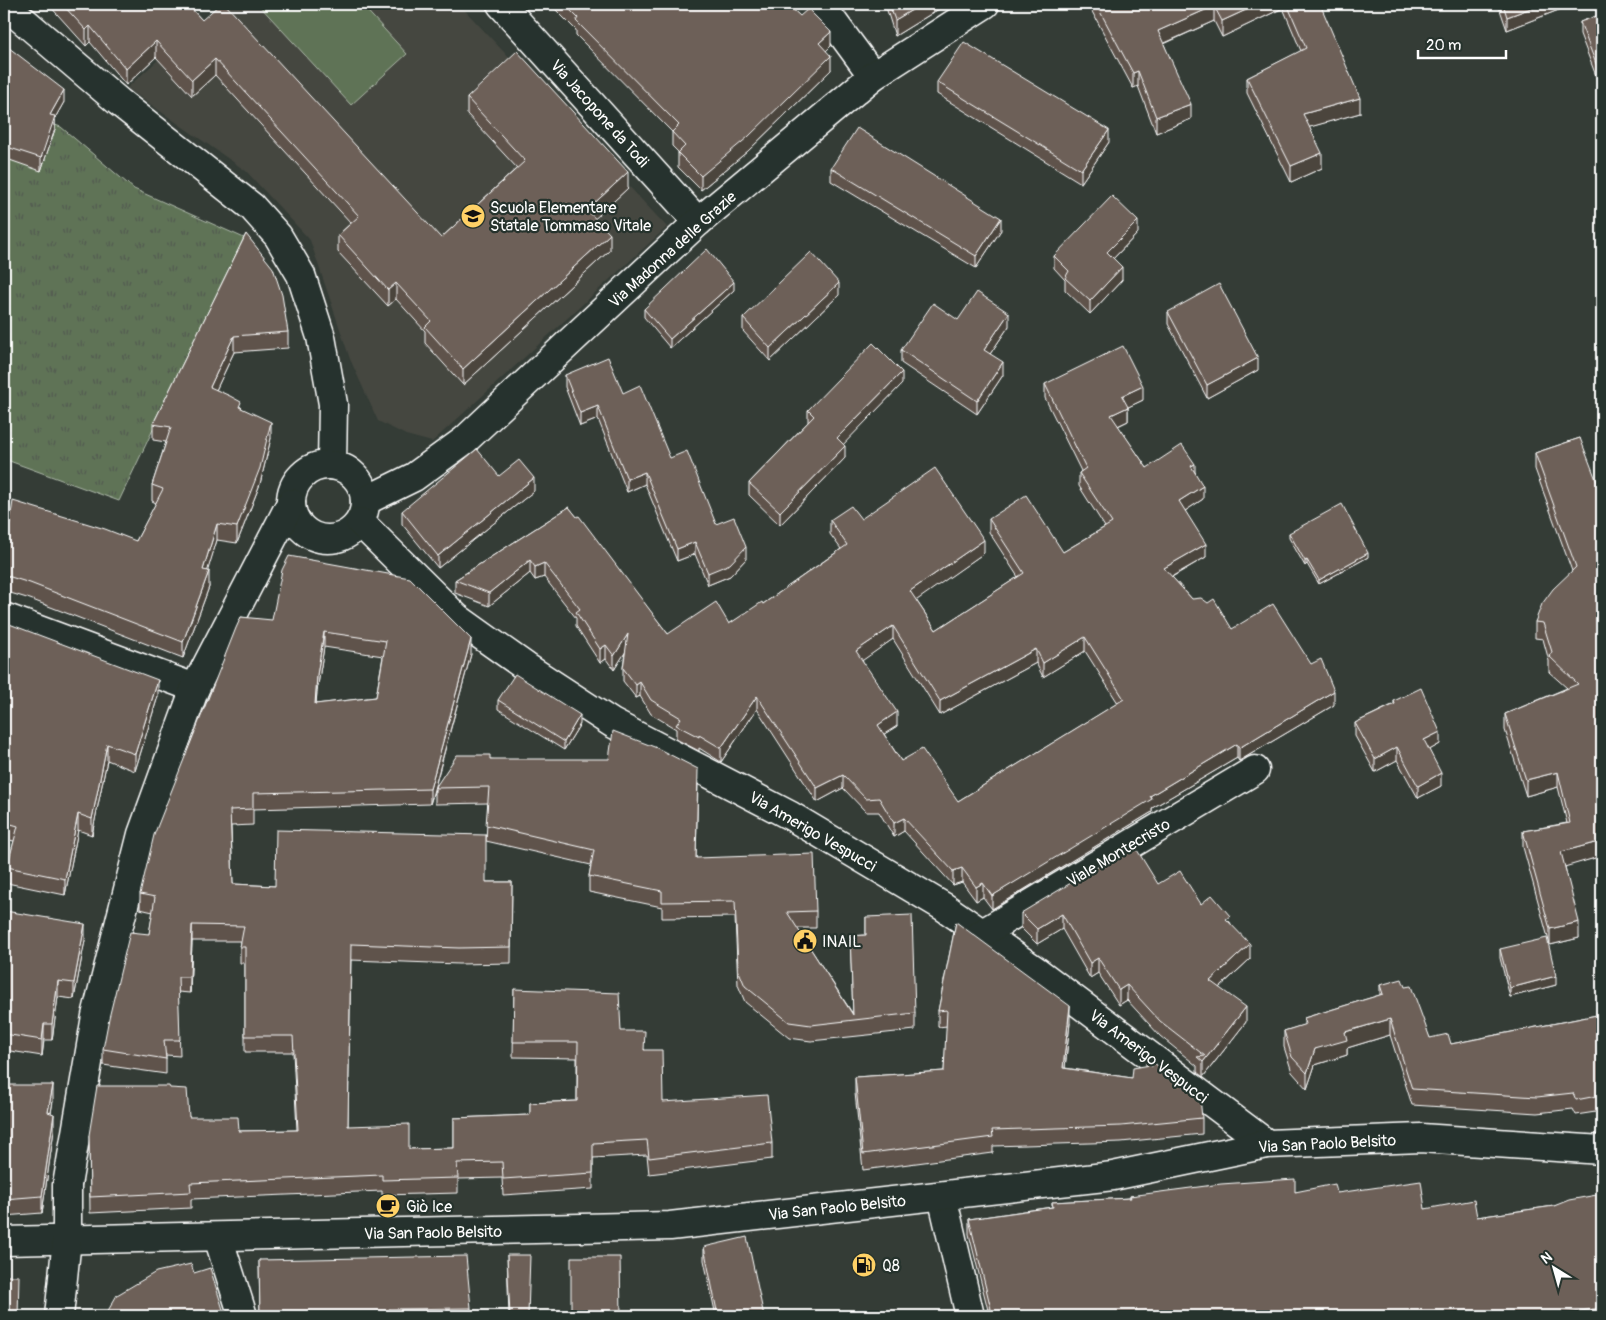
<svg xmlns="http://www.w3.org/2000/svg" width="1606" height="1320" viewBox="0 0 1606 1320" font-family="Pangolin,sans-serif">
	<defs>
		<pattern id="grass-tufts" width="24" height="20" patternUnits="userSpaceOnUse" patternTransform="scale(1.25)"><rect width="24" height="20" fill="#5e7356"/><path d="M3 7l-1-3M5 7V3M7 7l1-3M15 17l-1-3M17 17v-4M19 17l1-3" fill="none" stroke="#525a50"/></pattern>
	</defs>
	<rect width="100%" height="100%" fill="#343c36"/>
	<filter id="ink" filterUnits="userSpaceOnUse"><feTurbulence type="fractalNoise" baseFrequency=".02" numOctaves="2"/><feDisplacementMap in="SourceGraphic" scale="10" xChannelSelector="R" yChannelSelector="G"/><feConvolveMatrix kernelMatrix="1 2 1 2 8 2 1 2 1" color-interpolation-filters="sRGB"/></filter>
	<g filter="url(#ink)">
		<path fill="#454740" d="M220,4H459L667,227L432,442L406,435L378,421L350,359L310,240L246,171L127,88Z"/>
		<path fill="url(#grass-tufts)" stroke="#aeb9aa" d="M4,108L61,127L134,189L244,238L119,501L4,459Z"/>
		<path fill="#5e7356" stroke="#aeb9aa" d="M258,4H361L407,54L351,105Z"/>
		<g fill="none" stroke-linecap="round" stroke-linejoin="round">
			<defs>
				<g id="minor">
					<path d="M4,4L119,102L252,207L278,236L301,275L321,337L333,404L332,465"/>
					<path d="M501,4L698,222"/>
					<path d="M820,4L873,76"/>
					<circle cx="328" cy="502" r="37"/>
					<path d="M365,501L414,477L465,440L698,222L873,76L985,4"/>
					<path d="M360,522L457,618L526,667L612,723L791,816L944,907L1035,970L1267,1144"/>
					<path d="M4,617L195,688"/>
					<path d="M981,934L1255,770"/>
					<path d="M942,1196L970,1316"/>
					<path d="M218,1237L243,1316"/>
					<path d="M4,1241L670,1226L1113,1176L1267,1144L1421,1138L1602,1150"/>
					<path d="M59,1316L67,1239V1185L96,1016L142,834L195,688L291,503"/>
				</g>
			</defs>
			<use href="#minor" stroke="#fff" stroke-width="31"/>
			<use href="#minor" stroke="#26332d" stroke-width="28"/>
		</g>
		<g fill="#5e534c" stroke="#fff" fill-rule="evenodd">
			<path d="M48,4H187L202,20L441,238L517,168L467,114V98L628,188L595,218L610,250L463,385L425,343V331L396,299L388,306L338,252V235L351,223L215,75L192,96L156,57L126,85L90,42L86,46Z"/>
			<path d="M550,4H787L831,46L826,51L831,70L748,151L701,190L678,167V152L672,146V132L576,35V30Z"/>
			<path d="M885,4H947L895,36Z"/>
			<path d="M1088,4H1320L1360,113L1309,127L1322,168L1291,182L1247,93V78L1301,51L1283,8L1222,37L1214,21L1164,44L1191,119L1156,133L1138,86L1133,88Z"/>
			<path d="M1498,4H1574L1507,30Z"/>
			<path d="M1602,14L1598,81L1580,34V22Z"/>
			<path d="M4,44L64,102L55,118V129L41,171L4,158Z"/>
			<path d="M937,82L1109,142L1081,183L937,94Z"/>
			<path d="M831,168L1001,230L976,268L831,181Z"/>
			<path d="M1138,233L1113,259L1122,280L1090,314L1065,290V280L1054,268V256Z"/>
			<path d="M246,234L288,332V348L234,352L216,390L241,407L271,438L260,484L237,543L217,540L207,571L209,587L183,658L30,599L4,591V533L8,535L136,541L156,503L152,501V485L166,442L153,440V424Z"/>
			<path d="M734,290L670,348L644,317V309Z"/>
			<path d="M839,295L770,361L743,331V318Z"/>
			<path d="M1168,312L1258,370L1207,398L1168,324Z"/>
			<path d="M958,320L1009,326L990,354L1003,375L977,414L901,363V350Z"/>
			<path d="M565,375L623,393L716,524L746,559L730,576L708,585L695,554L677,561L645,484L627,492L598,419L580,426L565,387Z"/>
			<path d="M902,384L843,444L845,458L780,525L749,495V483L808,422V410Z"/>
			<path d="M1045,384L1143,400L1128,407V421L1118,426L1147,468L1195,472L1203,499L1185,511L1206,557L1172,577L1192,599L1334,705L1239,761L1237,758L1152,808V812L992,909L983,897L976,901L962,882L953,885L904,831L894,837L879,812H866L843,788L817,802L757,709L721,762L699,748V751L676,739V729L651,714L640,696L636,698L623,681V668L625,652L614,670L606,659L600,663L576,626V618L544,577L535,580L530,573L489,606L455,593V580L569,507L668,634L729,624L763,604L841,549L830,534V520L861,519L984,553L916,600L936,630L1018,577L989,532V519L1063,552L1105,527L1079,486V473L1081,471L1045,398ZM893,639L940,715L1036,663L1043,677L1085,651L1118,703L958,801L901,761L884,734L897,726L862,660Z"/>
			<path d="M1580,438L1602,856L1565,866L1579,938L1550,945L1523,847V831L1567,823L1558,787L1526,796L1505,730V714L1567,688L1549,672V661L1543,639L1535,638V622L1572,571L1535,469V453Z"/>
			<path d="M499,476L534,491L438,568L402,524V511Z"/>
			<path d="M1289,533L1368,557L1319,584L1307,564L1305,566L1289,538Z"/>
			<path d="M241,617L471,654L435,787L490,759L698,785L696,858L816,911V928H797L853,1014L850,936L866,935V917L915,1013V1030L811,1041L789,1038L745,1002L738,985L735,917L662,918V907L589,892V876L591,865L486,841L488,803L435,804V789L430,804L253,809V825L231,826L233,884L275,886L486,882H512L511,963L459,964L351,960L348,1126L409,1149L454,1148V1118L530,1115V1103L577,1101V1058L513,1057L514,989L621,1031L645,1050L663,1102L772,1143V1159L649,1174L647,1155L593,1158V1189L503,1195L502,1178L458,1179V1193L382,1195V1191L191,1199V1208L90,1213L89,1135L170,1088L189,1117L239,1131L297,1130L293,1052H245V963H240V947L241,941H192L190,993L178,992L180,1056L166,1055V1074L103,1065V1049L149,934L153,912L140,909V894ZM324,647L383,656L376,697L316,704L317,691Z"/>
			<path d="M4,622L158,696L135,771L107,760L92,835L78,830L65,895L7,883V867L14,841L4,839Z"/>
			<path d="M498,700L580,724L564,750L498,709Z"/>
			<path d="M1394,701L1440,744L1429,750L1441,786L1418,798L1397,760L1375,772L1355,736V723L1394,704Z"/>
			<path d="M1158,884L1201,904L1230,922L1250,959L1219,988L1246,1022L1203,1077L1197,1072V1066L1160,1036L1127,1000L1119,1005L1098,973L1090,978L1062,929L1037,944L1021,928V913Z"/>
			<path d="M4,918L85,940L74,999L58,997L52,1040H44L42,1056L4,1050Z"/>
			<path d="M956,922L1070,1023L1065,1068L1132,1078L1146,1066V1057L1202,1118V1134L1121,1142L993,1146V1153L863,1170L855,1093V1077L944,1071L947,1026L938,1027V1011Z"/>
			<path d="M1500,949L1556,985L1510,997L1500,958Z"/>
			<path d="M1380,985L1405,987L1430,1038L1451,1044L1602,1014V1111L1576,1115L1573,1109L1537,1113L1412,1105L1390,1035L1347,1048V1055L1315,1065L1307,1089L1292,1072L1284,1047V1031L1304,1025V1018L1380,995Z"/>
			<path d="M4,1085L53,1101L51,1113L54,1130L42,1213L4,1216Z"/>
			<path d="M1295,1192L1337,1193L1425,1209L1477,1217L1554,1206L1602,1194V1316H975L988,1310L969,1234V1219L1052,1207V1202L1130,1198V1196Z"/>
			<path d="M704,1247L764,1316H716L704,1260Z"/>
			<path d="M507,1255L528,1316H509Z"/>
			<path d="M259,1260L471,1308V1316H260Z"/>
		</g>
		<g fill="#4c443e" stroke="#fff">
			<path d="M922,4H947L895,36V20Z"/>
			<path d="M1259,4H1283V8L1222,37V21Z"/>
			<path d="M1542,4H1574L1507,30V17Z"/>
			<path d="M1214,6V21L1158,46V31Z"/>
			<path d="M90,26V42L86,46V30Z"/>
			<path d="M831,32V46L819,58V43Z"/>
			<path d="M156,41V57L126,85V69Z"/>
			<path d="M831,56V70L748,151L701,190V176Z"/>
			<path d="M215,59V75L192,96V80Z"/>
			<path d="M1602,67V79L1598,81V69Z"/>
			<path d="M1138,71V86L1133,88V73Z"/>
			<path d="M64,90V102L55,118V129L41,171V158L50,115Z"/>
			<path d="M1360,98V113L1303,129V114Z"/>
			<path d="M1191,104V119L1156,133V117Z"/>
			<path d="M1109,130V142L1081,183V170Z"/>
			<path d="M1322,153V168L1291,182V166Z"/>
			<path d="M628,172V188L587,226V210Z"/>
			<path d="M1001,218V230L976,268V256Z"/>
			<path d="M1138,221V233L1107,265V252Z"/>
			<path d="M610,234V250L463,385V369Z"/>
			<path d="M1122,267V280L1090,314V301Z"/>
			<path d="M734,282V290L670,348V339Z"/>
			<path d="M396,283V299L388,306V290Z"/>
			<path d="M839,283V295L770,361V348Z"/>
			<path d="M1009,313V326L984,363V350Z"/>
			<path d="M234,336V352L210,403V387Z"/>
			<path d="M1258,358V370L1207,398V385Z"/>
			<path d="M1003,362V375L977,414V401Z"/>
			<path d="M902,372V384L837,451V438Z"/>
			<path d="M1143,386V400L1122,410V396Z"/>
			<path d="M598,406V419L580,426V413Z"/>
			<path d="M1128,407V421L1111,429V415Z"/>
			<path d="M271,422V438L260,484L237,543V527Z"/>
			<path d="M845,446V458L780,525V512Z"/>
			<path d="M1195,464V478L1191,466Z"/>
			<path d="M645,472V484L627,492V479Z"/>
			<path d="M534,478V491L438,568V556Z"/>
			<path d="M1203,486V499L1179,515V501Z"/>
			<path d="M217,524V540L203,586V570Z"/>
			<path d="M984,540V553L910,605V591Z"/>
			<path d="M695,542V554L677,561V549Z"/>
			<path d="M1206,544V557L1164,581V568Z"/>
			<path d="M746,547V559L730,576L708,585V573Z"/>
			<path d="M1368,553V557L1319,584V580Z"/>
			<path d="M530,560V573L489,606V593Z"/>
			<path d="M1307,560V564L1305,566V561Z"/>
			<path d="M544,563V577L535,580V567Z"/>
			<path d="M209,571V587L183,658V642Z"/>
			<path d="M893,626V639L856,665V651Z"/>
			<path d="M324,632V647L317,691L315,720V704L317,675Z"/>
			<path d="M628,634V648L614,670V656Z"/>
			<path d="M1085,637V651L1043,677V663Z"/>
			<path d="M471,639V654L430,804V789Z"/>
			<path d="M606,645V659L600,663V649Z"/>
			<path d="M1036,649V663L940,715V701Z"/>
			<path d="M158,680V696L135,771V754Z"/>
			<path d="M640,682V696L636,698V685Z"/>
			<path d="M1334,691V705L1239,761V748Z"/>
			<path d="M757,696V709L721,762V748Z"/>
			<path d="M897,712V726L878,738V725Z"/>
			<path d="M580,715V724L564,750V742Z"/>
			<path d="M1440,732V744L1424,753V740Z"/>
			<path d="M107,744V760L92,835V819Z"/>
			<path d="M1237,744V758L1152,808V812L992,909V896L1150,796Z"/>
			<path d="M1397,747V760L1375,772V759Z"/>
			<path d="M1558,772V787L1526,796V780Z"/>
			<path d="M1441,773V786L1418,798V786Z"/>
			<path d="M843,775V788L817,802V788Z"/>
			<path d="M78,814V830L65,895V879Z"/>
			<path d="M904,818V831L894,837V823Z"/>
			<path d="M1602,841V856L1561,868V852Z"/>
			<path d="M962,868V882L953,885V871Z"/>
			<path d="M983,883V897L976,901V887Z"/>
			<path d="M1062,914V929L1037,944V929Z"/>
			<path d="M1579,922V938L1550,945V929Z"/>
			<path d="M85,924V940L74,999V983Z"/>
			<path d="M192,925V941L190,993V977Z"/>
			<path d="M1250,944V959L1210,996V981Z"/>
			<path d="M1098,958V973L1090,978V963Z"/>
			<path d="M1556,976V985L1510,997V988Z"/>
			<path d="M58,981V997L52,1040V1024Z"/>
			<path d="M1127,985V1000L1119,1005V990Z"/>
			<path d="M1070,1006V1023L1063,1085V1068Z"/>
			<path d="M1246,1007V1022L1203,1077V1062Z"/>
			<path d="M1390,1019V1035L1347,1048V1055L1315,1065L1307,1089V1073L1315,1049L1345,1032Z"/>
			<path d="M44,1024V1040L42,1056V1040Z"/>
			<path d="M53,1085V1101L48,1128V1112Z"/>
			<path d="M54,1114V1130L42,1213V1196Z"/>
		</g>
		<g fill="#6d6158" stroke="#fff" fill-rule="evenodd">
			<path d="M62,4H187L202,20L220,4H225L441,238L525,161L467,98L517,51L628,172L587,210L610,234L463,369L425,327L431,321L396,283L388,290L338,235L359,216L215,59L192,80L156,41L126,69L90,26L86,30Z"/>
			<path d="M564,4H787L800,16L808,9L831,32L819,43L831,56L748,137L701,176L678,153L685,146L672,132L679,125L576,21L578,18Z"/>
			<path d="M889,4H922L895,20Z"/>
			<path d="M1096,4H1259L1222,21L1214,6L1158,31L1191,104L1156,117L1138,71L1133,73Z"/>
			<path d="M1287,4H1320L1360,98L1303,114L1322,153L1291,166L1247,78L1306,48Z"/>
			<path d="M1503,4H1542L1507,17Z"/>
			<path d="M1602,14V67L1598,69L1580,22Z"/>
			<path d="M964,42L1109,130L1081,170L937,82Z"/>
			<path d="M4,44L64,90L50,115L55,116L41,158L4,146Z"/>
			<path d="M857,128L1001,218L976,256L831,168Z"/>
			<path d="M1112,196L1138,221L1107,252L1122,267L1090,301L1065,278L1069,271L1054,256Z"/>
			<path d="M246,234L273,268L282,295L288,332L234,336L210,387L230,396L241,402L239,407L271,422L260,468L237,527L217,524L203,570L209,571L183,642L30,583L4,575V533L8,535L13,501L105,529L136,541L163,489L152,485L171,427L153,424Z"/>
			<path d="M707,249L734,282L670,339L644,309Z"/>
			<path d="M811,252L839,283L770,348L743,318Z"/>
			<path d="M1219,284L1258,358L1207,385L1168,312Z"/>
			<path d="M977,292L1009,313L984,350L1003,362L977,401L901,350L933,303L958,320Z"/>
			<path d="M873,343L902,372L837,438L845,446L780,512L749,483L814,416L808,410Z"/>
			<path d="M1123,346L1143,386L1122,396L1128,407L1111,415L1147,468L1182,445L1195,464L1191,466L1203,486L1179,501L1206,544L1164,568L1192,599L1201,598L1208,603L1214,599L1232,629L1273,604L1311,664L1321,659L1334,691L1239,748L1237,744L1150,796L1152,799L992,896L983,883L976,887L962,868L953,871L904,818L894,823L879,798L866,799L843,775L817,788L757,696L721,748L699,735V737L676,725L681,718L651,700L640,682L636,685L623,668L628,634L614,656L606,645L600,649L576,612L580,609L544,563L535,567L530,560L489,593L455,580L569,507L577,517L579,516L668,634L716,602L729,624L762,602L763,604L847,545L830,520L851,506L861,519L935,468L984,540L910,591L936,630L1024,573L989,519L1026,495L1063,552L1112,523L1079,473L1086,468L1045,384ZM893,626L940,701L1036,649L1043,663L1085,637L1124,699L958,801L922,749L901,761L878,725L897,712L856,651Z"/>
			<path d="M608,357L623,393L640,385L670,458L687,451L716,524L734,517L746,547L730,564L708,573L695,542L677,549L645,472L627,479L598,406L580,413L565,375Z"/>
			<path d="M1580,438L1602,495V841L1561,852L1579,922L1550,929L1523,831L1570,823L1558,772L1526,780L1505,714L1578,684L1549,656L1552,652L1543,623L1535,622L1542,604L1553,589L1576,567L1535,453Z"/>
			<path d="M477,449L499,476L519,460L534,478L438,556L402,511Z"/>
			<path d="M1342,504L1368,553L1319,580L1307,560L1305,561L1289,533Z"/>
			<path d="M289,556L410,578L471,639L430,789L253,793V809L230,810L233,884L275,886L276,830L486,835V882H512L511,947L459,948L351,944L348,1126L409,1124V1149L454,1148V1118L530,1115V1103L577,1101L578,1042H513L514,989L619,993L621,1031H645L644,1050H662L663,1102L767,1095L772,1143L649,1158L647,1140L593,1143V1173L503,1179L502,1162L457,1163L458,1178L382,1180V1175L190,1183L191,1192L90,1197L89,1135L97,1086H169L170,1088L187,1089L189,1117H238L239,1131L298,1130L293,1036H245V947H240L244,926L192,925L190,977H178L180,1040H164L166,1059L103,1049L109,1018L130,932L149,934L155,897L140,894L154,835L236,628L241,617L272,620L282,570ZM324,632L386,641L376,697L315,704L317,675Z"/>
			<path d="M4,622L158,680L135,754L107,744L92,819L78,814L65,879L7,867L18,826L4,822Z"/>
			<path d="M515,674L580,715L564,742L498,700Z"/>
			<path d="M1421,688L1440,732L1424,740L1441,773L1418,786L1397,747L1375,759L1355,723L1395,704L1394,701Z"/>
			<path d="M613,731L657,748L698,769L696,858L814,854L816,911L787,912L853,1015L850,936L866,935V917L912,915L915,1013L811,1025L789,1022L745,986L738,969L735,901L662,902V891L589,876L594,850L486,825L489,787L435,788L457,755H490V759H609Z"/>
			<path d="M1134,845L1158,884L1180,871L1201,904L1212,895L1230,916L1226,919L1250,944L1210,981L1246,1007L1203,1062L1197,1057L1205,1056L1160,1021L1127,985L1119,990L1098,958L1090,963L1062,914L1037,929L1021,913Z"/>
			<path d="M5,911L85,924L74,983L58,981L52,1024H44L42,1040L4,1034V918Z"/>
			<path d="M956,922L1070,1006L1063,1068L1132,1078L1133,1068L1150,1065L1152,1067L1146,1057L1200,1097L1202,1118L1121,1126L992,1130L993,1137L863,1154L855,1077L944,1071L947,1010L938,1011Z"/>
			<path d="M1547,938L1556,976L1510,988L1500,949Z"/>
			<path d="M1402,979L1405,987L1411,986L1430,1038L1448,1034L1451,1044L1602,1014V1095L1576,1100L1573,1093L1537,1097L1412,1089L1390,1019L1345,1032L1347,1040L1315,1049L1307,1073L1292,1057L1284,1031L1306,1024L1304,1018L1383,994L1380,985Z"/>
			<path d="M4,1085H53L48,1112L54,1114L42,1196L4,1199Z"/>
			<path d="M1295,1179V1192L1335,1184L1337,1193L1421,1181L1425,1209L1474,1200L1477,1217L1554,1206L1569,1200L1602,1194V1308L1552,1315V1316H975L982,1311L991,1309L969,1219L1053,1207L1052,1202L1131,1198L1130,1196L1221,1184Z"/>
			<path d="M747,1237L764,1316H718L704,1247Z"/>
			<path d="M507,1255H530L528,1316H510Z"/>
			<path d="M466,1256L471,1308L389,1309V1316H260L259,1260Z"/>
			<path d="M571,1257H620L621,1316H571Z"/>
			<path d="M191,1264L194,1273L210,1268L225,1316H105L117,1295L156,1272Z"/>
			<path d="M4,1276H19L18,1316H4Z"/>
		</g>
	</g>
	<defs>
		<symbol id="school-disc" viewBox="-11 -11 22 22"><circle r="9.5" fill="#ffd166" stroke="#26332d"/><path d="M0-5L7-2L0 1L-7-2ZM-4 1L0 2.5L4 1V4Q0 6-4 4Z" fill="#111"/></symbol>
		<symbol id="civic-disc" viewBox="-11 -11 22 22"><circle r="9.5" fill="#ffd166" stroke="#26332d"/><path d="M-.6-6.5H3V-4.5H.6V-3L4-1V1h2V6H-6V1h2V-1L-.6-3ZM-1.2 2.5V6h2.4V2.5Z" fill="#111"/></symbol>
		<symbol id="cafe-disc" viewBox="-11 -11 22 22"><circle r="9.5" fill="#ffd166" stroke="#26332d"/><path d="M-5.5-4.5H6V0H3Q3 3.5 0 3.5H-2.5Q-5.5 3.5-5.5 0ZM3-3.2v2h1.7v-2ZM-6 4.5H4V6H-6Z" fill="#111"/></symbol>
		<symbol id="fuel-disc" viewBox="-11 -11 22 22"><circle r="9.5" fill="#ffd166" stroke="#26332d"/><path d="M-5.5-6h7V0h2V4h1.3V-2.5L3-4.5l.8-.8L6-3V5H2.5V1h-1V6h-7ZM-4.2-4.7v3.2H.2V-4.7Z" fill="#111"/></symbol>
	</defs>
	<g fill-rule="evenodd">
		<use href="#school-disc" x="459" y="202" width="28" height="28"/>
		<use href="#civic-disc" x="791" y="927" width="28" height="28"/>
		<use href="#cafe-disc" x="374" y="1192" width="28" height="28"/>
		<use href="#fuel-disc" x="850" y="1251" width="28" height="28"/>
	</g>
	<g text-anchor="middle" stroke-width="4.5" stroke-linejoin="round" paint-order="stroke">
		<g font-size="16" fill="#fff" stroke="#26332d">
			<text transform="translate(600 113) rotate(48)" y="6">Via Jacopone da Todi</text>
			<text transform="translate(672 249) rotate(-42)" y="6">Via Madonna delle Grazie</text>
			<text transform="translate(813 831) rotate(30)" y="6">Via Amerigo Vespucci</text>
			<text transform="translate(1118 852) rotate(-31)" y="6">Viale Montecristo</text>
			<text transform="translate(1149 1056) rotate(37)" y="6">Via Amerigo Vespucci</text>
			<text transform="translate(1327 1143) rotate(-3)" y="6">Via San Paolo Belsito</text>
			<text transform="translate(837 1207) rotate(-6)" y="6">Via San Paolo Belsito</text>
			<text transform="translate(433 1232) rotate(-1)" y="6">Via San Paolo Belsito</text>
		</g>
		<g font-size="16" fill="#fff" stroke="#26332d" text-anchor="start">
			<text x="490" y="213">Scuola Elementare<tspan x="490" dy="18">Statale Tommaso Vitale</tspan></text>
			<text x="822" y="947">INAIL</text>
			<text x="406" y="1212">Giò Ice</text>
			<text x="882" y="1271">Q8</text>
		</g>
	</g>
	<rect width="1606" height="1320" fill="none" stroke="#26332d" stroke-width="20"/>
	<rect x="10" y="10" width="1586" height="1300" fill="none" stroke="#fff" stroke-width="2" filter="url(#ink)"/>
	<g transform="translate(1554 1268) rotate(323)" stroke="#26332d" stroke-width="4" paint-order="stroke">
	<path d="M0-4L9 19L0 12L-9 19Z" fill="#ffffff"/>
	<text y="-8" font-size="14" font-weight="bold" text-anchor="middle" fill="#ffffff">N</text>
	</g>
	<path d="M1418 50v8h88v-8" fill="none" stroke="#ffffff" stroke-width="2.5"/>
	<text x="1426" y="50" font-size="15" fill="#ffffff" stroke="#26332d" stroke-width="4" paint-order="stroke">20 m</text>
</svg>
